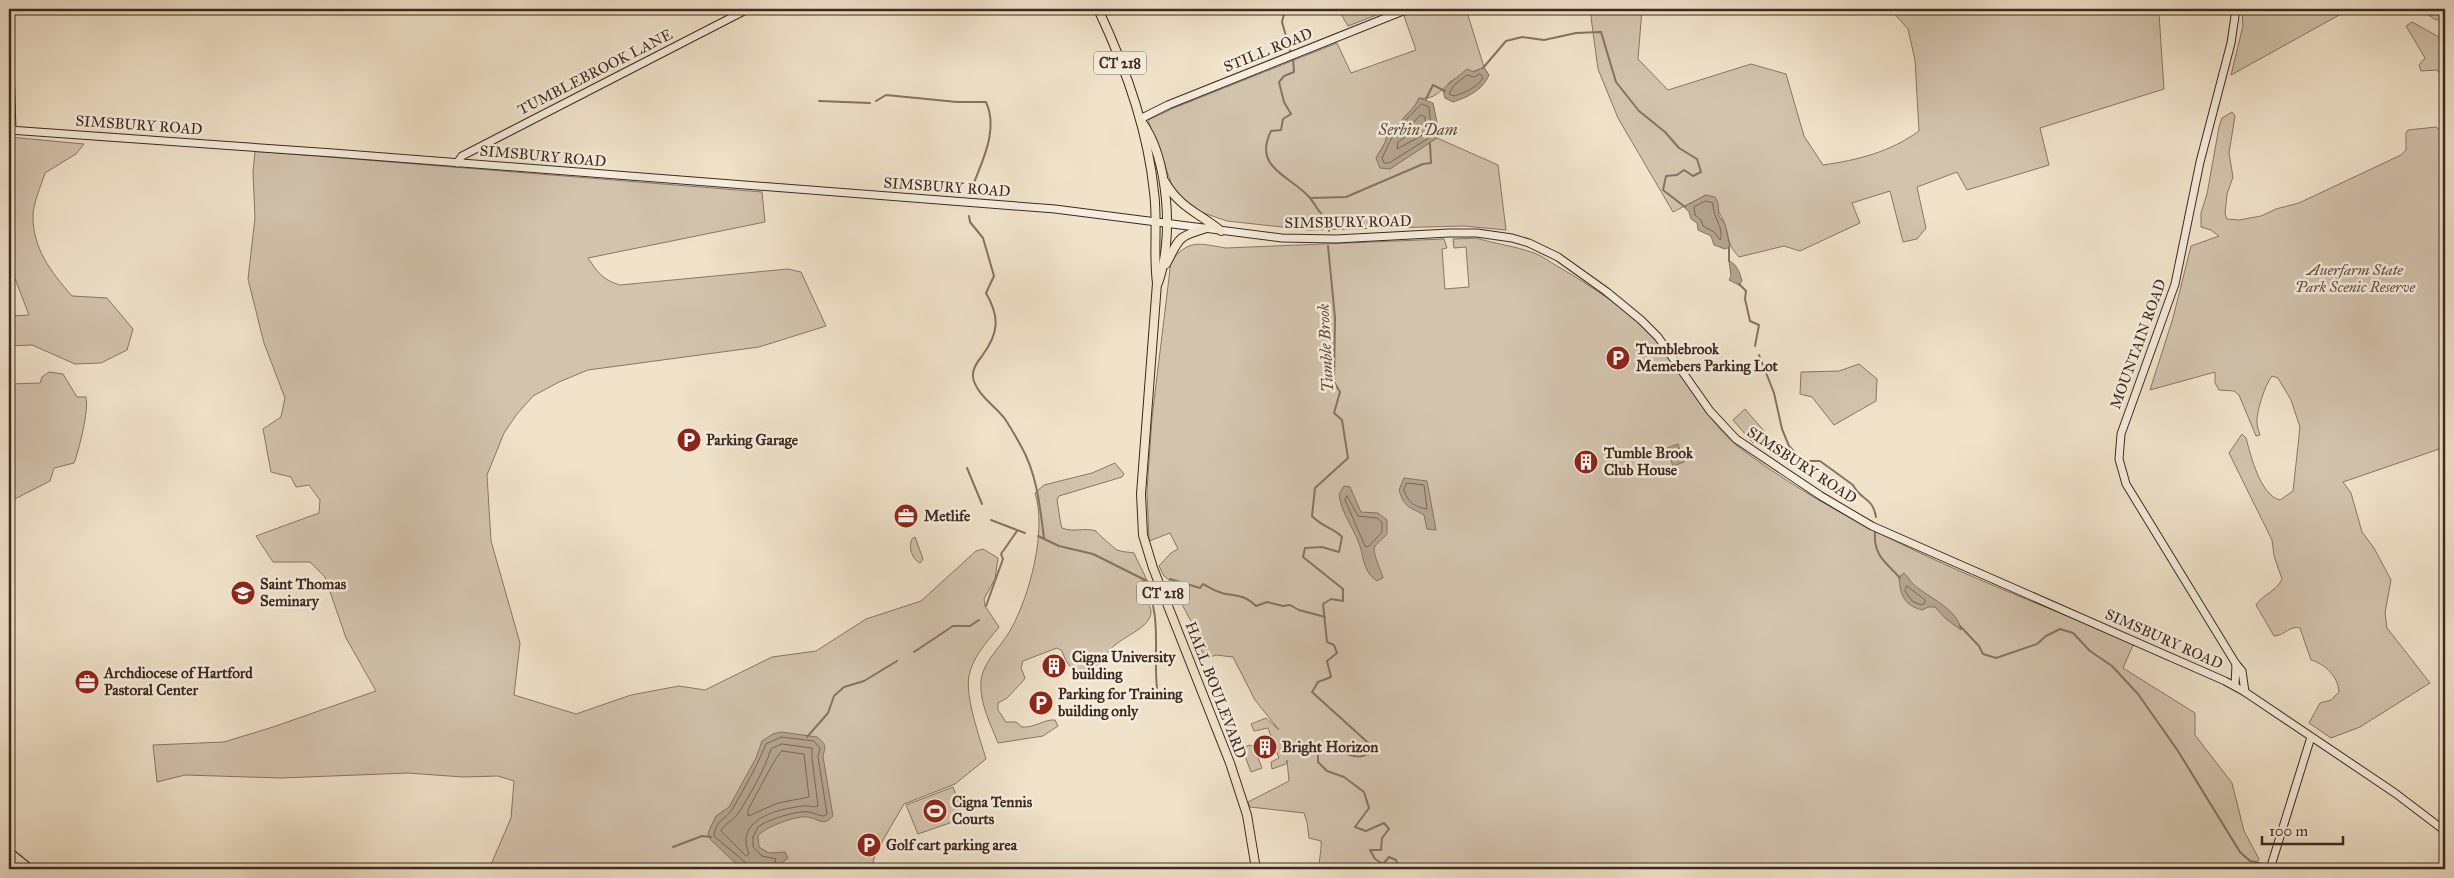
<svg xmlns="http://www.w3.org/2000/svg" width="2454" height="878" viewBox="0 0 2454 878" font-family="'IM FELL Great Primer',serif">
	<rect width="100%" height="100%" fill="#f0e3ca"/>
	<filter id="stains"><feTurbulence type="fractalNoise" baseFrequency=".004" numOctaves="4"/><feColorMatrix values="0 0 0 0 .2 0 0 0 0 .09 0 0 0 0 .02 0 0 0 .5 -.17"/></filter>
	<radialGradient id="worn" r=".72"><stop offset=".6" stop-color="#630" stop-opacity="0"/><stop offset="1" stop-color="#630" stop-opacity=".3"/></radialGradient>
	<g fill="#d2c3ad" stroke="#887666">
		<path d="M1338,9H1392L1348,26Z"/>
		<path d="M1422,9H1466L1484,67C1474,72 1459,75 1450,82C1440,91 1435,100 1419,98C1414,111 1402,115 1398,128L1388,133L1385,143L1376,158L1419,149L1437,138L1498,165L1506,230L1464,226L1309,230L1227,221L1192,209L1173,188L1148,120L1174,108L1337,43L1351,73L1416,50L1404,16Z"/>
		<path d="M1593,9H1642L1638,59L1668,90L1751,64L1786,74L1804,136L1823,165C1858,160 1890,152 1919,131L1915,60L1908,29L1890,9H2172L2159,14L2164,89L2040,128L2049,165L1967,190L1957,172L1917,187L1926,228L1917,239L1903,242L1890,191L1852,203L1860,223L1800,251L1784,246L1739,257C1727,244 1730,240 1725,225C1721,213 1714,204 1706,195L1673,212L1618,118L1598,69L1591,17Z"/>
		<path d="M2242,9H2350L2231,75L2243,26Z"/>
		<path d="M2419,9H2445V17L2436,20Z"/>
		<path d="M2412,22L2439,37L2445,44V81L2437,70L2421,71L2419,65L2425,58L2406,26Z"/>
		<path d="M2232,112L2235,116L2229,153L2233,177L2227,194L2225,214L2227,219L2239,220L2261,216L2276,209L2299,203L2401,155L2406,150V133L2408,130L2436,127L2445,134V447L2343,482L2351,493L2362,532L2374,548L2391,580L2385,613L2387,628L2430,683L2360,727L2331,738L2309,723L2320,703L2331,700L2339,692C2338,676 2325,664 2311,660L2300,628C2290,625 2284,636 2274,636L2256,605C2263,594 2276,592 2282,579L2274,556L2272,540L2229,453L2242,434L2246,438C2251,456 2260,495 2280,500L2293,491L2300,427L2291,400L2278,378L2272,376C2265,384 2256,413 2257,423C2257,427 2259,431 2260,435L2256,436L2239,395L2234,391L2219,390L2215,383V372L2150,390L2173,318L2191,246L2219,236L2211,230L2201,227V213L2207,194L2219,127L2222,118Z"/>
		<path d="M9,137L84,144L76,154L45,173C41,186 34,201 33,214C32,248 51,272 72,296L107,298L133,329L127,350L101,363L75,364L32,345L9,346V316L29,315L9,263Z"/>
		<path d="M255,151L762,192L765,222L588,258C598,273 603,280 620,285L788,269L801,272L826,326L759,347L588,370L559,382L533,396L517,414L504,433L487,475L491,541L520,643L514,695L576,714L631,695L679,686L705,690L772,657L816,651L866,619L921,601L976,551L983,549L998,558L995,579L984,599L985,606L999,627C988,641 972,657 969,676C965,698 980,738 986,759L955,784L904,804L876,852L871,869H489L511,818L514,781L498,776L463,777L408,773L281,778L185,775L157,782L153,745L224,742L273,727L376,691L346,638L325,577L310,562H273L256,536L319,513L320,500L309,485L296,487L291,477L271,472L263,429L281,417L285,398L264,343L248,279L255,218L253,172Z"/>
		<path d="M1476,238C1495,244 1515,246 1534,253C1543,256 1549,262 1557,266C1591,286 1629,310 1655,340C1686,375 1705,423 1744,451C1862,538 2000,588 2134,643L2123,668L2195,713V735L2232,783L2244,831L2259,859L2253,869H1320C1318,860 1322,851 1321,841L1309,838L1307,822L1304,813L1250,807L1248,802L1289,781L1287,760L1286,764L1272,769L1271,762L1279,758L1268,728L1254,731L1251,724L1266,718L1279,730L1255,700L1233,657L1216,655L1205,659L1201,649V640L1169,580L1164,576L1159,566L1171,553L1178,549L1170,533L1149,541L1147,491L1152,418L1171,261C1190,238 1200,244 1226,248L1444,239L1447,248L1442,249L1445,289L1469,287L1466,247L1454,248L1453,239Z"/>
		<path d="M1859,364L1877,379L1876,401L1834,425L1812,397L1800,394L1801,372L1839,371Z"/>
		<path d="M49,372L63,374L77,397H86C89,410 79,450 74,463L54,468L50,481L9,502V384L40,383L42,377Z"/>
		<path d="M1745,409L1765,432L1753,443L1733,420Z"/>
		<path d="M1115,463L1124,474L1122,477L1059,496L1057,500L1061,525L1062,528C1074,533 1084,527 1096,531C1097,533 1114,548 1117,550C1122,552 1129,552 1134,553C1138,563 1144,572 1147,581C1150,587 1146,594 1147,601C1148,605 1151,607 1151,611C1152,632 1108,638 1102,663L1075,673L1066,661L1062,651L1057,648L1023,661L1021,668L1025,678L1023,681L1007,698L998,703V710L1006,722H1016L1022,727C1035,728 1044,719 1055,720L1058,726L1043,736L998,743C991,725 979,702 981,681C983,661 1002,646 1011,629C1030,595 1047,530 1035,493L1044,485L1092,473Z"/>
		<path d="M915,537L923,559L920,563C912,559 908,547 912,539Z"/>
		<path d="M1250,745L1254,747L1262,768L1251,772L1242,748Z"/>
		<path d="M953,787L964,818L918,834L906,805Z"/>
	</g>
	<g fill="#b3a490" stroke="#847363">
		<path d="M1484,67L1489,75C1483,90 1468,97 1453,102L1445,98L1443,91L1451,82L1467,69L1474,72Z"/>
		<path d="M1419,98L1433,103L1437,122V138L1390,169L1380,168L1376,158L1385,143L1388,133L1398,128C1402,115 1414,111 1419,98Z"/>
		<path d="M1706,195L1715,197L1718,203L1719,216L1725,224L1730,247L1725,249L1714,245L1711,236L1698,230L1697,223L1691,219L1689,212L1684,207Z"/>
		<path d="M1729,261C1737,264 1740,273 1742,281L1739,285L1729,280L1731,276Z"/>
		<path d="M1678,444L1684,462L1673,466L1667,448Z"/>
		<path d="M1404,478L1427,481L1436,530L1427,529L1424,515C1409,506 1405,509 1399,490Z"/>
		<path d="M1344,486L1350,487L1361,512L1378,513L1387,520V534C1383,539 1378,542 1375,546C1371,552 1382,571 1383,578L1377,581C1364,573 1364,559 1360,546C1354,528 1341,513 1339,494Z"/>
		<path d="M1904,573C1908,577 1910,581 1914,585C1929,598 1958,609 1961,630L1946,619L1935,607H1928L1922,610C1904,605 1900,595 1899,577Z"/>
		<path d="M781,732L817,737C828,746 825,746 823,757L833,816C823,827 819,819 808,817C798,815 764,827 758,836L759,847L769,853L785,852L788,858L774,869H747L733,861L710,839L708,833L716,816L729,807L756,758L762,741L773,734Z"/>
	</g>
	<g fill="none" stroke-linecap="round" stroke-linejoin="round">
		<g stroke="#786658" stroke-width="1">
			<path d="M1480,74L1483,77C1479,87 1464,93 1454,96L1449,94L1454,85L1467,75L1474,77Z"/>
			<path d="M1422,104L1429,107L1432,136L1389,163H1384L1382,158L1392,137L1401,132L1405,121Z"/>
			<path d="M1421,115L1425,117L1426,133L1397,149L1398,142L1406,136L1411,125Z"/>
			<path d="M1706,201L1713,203C1712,217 1725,228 1720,240L1714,232L1703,226L1701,220L1695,215L1694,207Z"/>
			<path d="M1407,483L1424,485L1427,509C1415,507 1408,503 1404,490Z"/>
			<path d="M1347,496L1358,516L1377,518L1382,522V532L1368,547L1365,546L1345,500Z"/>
			<path d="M1907,586L1925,600V603L1921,605L1912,601L1905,591Z"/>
			<path d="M782,744L812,748V758L818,806C813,808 809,805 803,806C778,809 734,819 749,854L746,856L721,831C725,823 731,822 737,815C749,797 765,769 771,749Z"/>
			<path d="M782,751L804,754L809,797L778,803L748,816V810C753,801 777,753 782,751Z"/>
			<path d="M747,869L746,863L714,836C716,818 726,821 733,808C745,787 757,766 766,744L781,737L814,741L820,748L818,757L827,814L824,816C818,816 815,813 809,812C798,810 766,820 758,827L753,837V847L762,856L776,859L772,869"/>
		</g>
		<g stroke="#847363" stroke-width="2">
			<path d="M1291,54L1282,22L1284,14L1297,9"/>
			<path d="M1293,58L1294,72L1284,76L1279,82L1284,102L1291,114L1283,119L1281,130L1271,131C1252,169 1292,176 1310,198C1318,208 1318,213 1330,222L1329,231"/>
			<path d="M1483,68L1506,41L1522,37L1544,40L1576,33L1601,32L1616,82L1639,111L1665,132L1679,148L1697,159L1701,172L1693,176L1684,170L1677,175L1666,176L1663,190L1685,207"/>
			<path d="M1426,99L1433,85L1445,91"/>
			<path d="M819,101L870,103"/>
			<path d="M876,101L886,95L957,102H986C999,130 982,161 972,188"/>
			<path d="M1310,198L1346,197L1423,164L1431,163L1430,144"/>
			<path d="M969,216L970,222L983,238L994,276L986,293C1000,317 999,333 982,356C977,362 972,369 973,377C975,393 996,407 1005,419C1011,428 1016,437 1021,446C1037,474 1040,507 1044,538"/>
			<path d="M1328,246L1335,318L1334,382L1340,392L1334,413L1342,420L1348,458L1315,488L1312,516C1322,527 1334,528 1342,537L1339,552L1322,547L1305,548L1303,557L1343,589V601L1331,599L1323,604L1327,642L1334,645L1337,653L1327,661L1331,677L1318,682L1312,692L1375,749C1357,763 1354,754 1335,751C1330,750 1324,751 1318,751V762L1327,771L1344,777L1364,792L1369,808L1355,827L1366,831L1384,823L1389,829L1382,838L1381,850H1370L1375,859L1383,864L1389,857L1396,860L1399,869"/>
			<path d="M1729,247V261"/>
			<path d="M1739,284L1746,291L1745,299L1750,321L1759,325L1755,346"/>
			<path d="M1759,355L1774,393L1782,429L1789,446L1803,461H1820L1853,485C1860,500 1873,497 1876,517"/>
			<path d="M967,468L982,504"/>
			<path d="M991,520L1025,533"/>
			<path d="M1875,532C1873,556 1887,563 1900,578"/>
			<path d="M1038,536L1059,546L1093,554L1147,581"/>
			<path d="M1170,579L1200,588L1203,584C1210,588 1218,593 1226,594C1239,596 1246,596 1256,606L1267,602L1283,606L1290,605L1299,610L1325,617"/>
			<path d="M1143,580C1163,612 1153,654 1157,688"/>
			<path d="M986,606L1003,559L1001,554L1017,531"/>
			<path d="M1960,626L1979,646L1983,654L1996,658L2037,644L2046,636L2060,629L2073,633L2090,651L2112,666L2138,694L2178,751L2240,852L2250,861L2264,864"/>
			<path d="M914,652L953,626H970L979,620"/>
			<path d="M807,737L828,713L834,696L844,687L864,681L897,661"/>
			<path d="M673,847L702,836L711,837"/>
			<path d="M2279,865L2314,869"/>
		</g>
		<defs>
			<g id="secondary">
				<path d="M2236,9L2231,43L2200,162L2175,284L2121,434L2119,459L2126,484L2236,664L2242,671L2245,692"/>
				<path d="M9,32L12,131"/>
				<path d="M1140,119L1168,105L1408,9"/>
				<path d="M9,130L333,153L1055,209L1282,238L1336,239L1449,233H1477L1512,238L1529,243L1558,257L1607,292L1641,320L1658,337L1710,411L1736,439L1821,496L1872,526L2225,681L2245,692L2395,793L2445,831"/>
				<path d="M457,163L462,156L748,9"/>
				<path d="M2235,686L2236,664"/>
				<path d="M2270,869L2311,737"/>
			</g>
			<g id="primary">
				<path d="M1098,9C1124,64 1148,131 1154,192C1158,222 1153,253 1157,283L1141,494L1143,535L1153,568L1230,763L1247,815L1256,869"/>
				<path d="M1141,121C1169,158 1174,240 1158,283"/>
				<path d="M1165,182C1180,208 1199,213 1221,231"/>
				<path d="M1166,264C1180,238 1176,237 1207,228"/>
				<path d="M9,852L30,869"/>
			</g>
		</defs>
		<use href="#secondary" stroke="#3d2920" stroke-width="9"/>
		<use href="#primary" stroke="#3d2920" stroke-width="10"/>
		<use href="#secondary" stroke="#f5eddd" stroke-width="7"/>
		<use href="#primary" stroke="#f0e3ca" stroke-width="8"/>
	</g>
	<defs>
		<symbol id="parking-disc" viewBox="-11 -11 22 22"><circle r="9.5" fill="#8f2418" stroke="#f5eddd"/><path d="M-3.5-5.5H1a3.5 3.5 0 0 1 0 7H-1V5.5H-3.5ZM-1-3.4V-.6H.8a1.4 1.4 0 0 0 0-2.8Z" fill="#fff"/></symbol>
		<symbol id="building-disc" viewBox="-11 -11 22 22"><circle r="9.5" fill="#8f2418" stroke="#f5eddd"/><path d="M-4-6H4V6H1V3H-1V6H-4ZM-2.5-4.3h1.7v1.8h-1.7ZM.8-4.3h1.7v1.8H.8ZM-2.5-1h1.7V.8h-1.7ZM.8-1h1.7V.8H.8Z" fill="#fff"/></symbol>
		<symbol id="office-disc" viewBox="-11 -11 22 22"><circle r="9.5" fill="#8f2418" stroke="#f5eddd"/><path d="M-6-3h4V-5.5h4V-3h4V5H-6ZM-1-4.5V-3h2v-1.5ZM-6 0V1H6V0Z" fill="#fff"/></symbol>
		<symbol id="school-disc" viewBox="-11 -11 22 22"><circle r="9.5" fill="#8f2418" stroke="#f5eddd"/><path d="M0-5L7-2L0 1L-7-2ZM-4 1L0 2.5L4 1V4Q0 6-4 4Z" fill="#fff"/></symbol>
		<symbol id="stadium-disc" viewBox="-11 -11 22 22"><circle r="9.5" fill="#8f2418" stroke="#f5eddd"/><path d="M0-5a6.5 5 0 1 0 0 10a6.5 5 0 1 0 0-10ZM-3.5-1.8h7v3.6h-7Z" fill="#fff"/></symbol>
	</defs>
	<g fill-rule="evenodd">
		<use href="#parking-disc" x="1604" y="344" width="28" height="28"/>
		<use href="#parking-disc" x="675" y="426" width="28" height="28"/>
		<use href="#building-disc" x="1572" y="448" width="28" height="28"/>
		<use href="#office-disc" x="892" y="502" width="28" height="28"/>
		<use href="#school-disc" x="229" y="579" width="28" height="28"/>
		<use href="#building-disc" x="1040" y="652" width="28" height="28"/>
		<use href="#office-disc" x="73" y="668" width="28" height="28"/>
		<use href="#parking-disc" x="1027" y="689" width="28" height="28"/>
		<use href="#building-disc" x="1251" y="733" width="28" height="28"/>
		<use href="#stadium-disc" x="921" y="797" width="28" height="28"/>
		<use href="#parking-disc" x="855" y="831" width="28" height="28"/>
	</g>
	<g text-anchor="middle" stroke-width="5" stroke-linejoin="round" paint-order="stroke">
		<g fill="#f5eddd" stroke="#746459" stroke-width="1">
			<rect x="1094" y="51.5" width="52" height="23" rx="4"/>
			<rect x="1137" y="581.5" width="52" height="23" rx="4"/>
		</g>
		<g font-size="14" font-weight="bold" fill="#3d2920">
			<text x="1120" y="68">CT 218</text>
			<text x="1163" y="598">CT 218</text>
		</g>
		<g font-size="15" fill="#3d2920" stroke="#f5eddd">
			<text transform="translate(1268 50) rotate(-22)" y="5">STILL ROAD</text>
			<text transform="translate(595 72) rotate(-27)" y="5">TUMBLEBROOK LANE</text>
			<text transform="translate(139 125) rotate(4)" y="5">SIMSBURY ROAD</text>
			<text transform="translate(543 156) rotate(5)" y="5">SIMSBURY ROAD</text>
			<text transform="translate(947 187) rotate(4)" y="5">SIMSBURY ROAD</text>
			<text transform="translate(1348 222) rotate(-1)" y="5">SIMSBURY ROAD</text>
			<text transform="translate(2138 344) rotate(-70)" y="5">MOUNTAIN ROAD</text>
			<text transform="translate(1802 465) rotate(33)" y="5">SIMSBURY ROAD</text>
			<text transform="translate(2164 639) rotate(24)" y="5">SIMSBURY ROAD</text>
			<text transform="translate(1216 690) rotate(69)" y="5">HALL BOULEVARD</text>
		</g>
		<g font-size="15" font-style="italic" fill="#625043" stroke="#f5eddd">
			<text x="2355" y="275">Auerfarm State<tspan x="2355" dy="17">Park Scenic Reserve</tspan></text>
		</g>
		<g font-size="15" font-weight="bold" fill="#3d2920" stroke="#f5eddd" text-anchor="start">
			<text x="1636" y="354">Tumblebrook<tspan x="1636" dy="17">Memebers Parking Lot</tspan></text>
			<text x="706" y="445">Parking Garage</text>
			<text x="1604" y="458">Tumble Brook<tspan x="1604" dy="17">Club House</tspan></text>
			<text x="924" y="521">Metlife</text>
			<text x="260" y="589">Saint Thomas<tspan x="260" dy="17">Seminary</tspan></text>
			<text x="1072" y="662">Cigna University<tspan x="1072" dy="17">building</tspan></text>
			<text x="104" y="678">Archdiocese of Hartford<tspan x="104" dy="17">Pastoral Center</tspan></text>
			<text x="1058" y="699">Parking for Training<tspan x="1058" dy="17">building only</tspan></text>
			<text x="1282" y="752">Bright Horizon</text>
			<text x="952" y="807">Cigna Tennis<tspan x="952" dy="17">Courts</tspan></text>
			<text x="886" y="850">Golf cart parking area</text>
		</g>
		<g font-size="16" font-style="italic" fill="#604e42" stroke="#f5eddd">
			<text x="1418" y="135">Serbin Dam</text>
			<text transform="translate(1325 348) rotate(-93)" y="6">Tumble Brook</text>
		</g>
	</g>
	<rect width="2454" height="878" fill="none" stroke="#f0e3ca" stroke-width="30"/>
	<rect x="10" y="10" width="2434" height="858" fill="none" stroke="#3d2920" stroke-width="2.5"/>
	<rect x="15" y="15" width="2424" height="848" fill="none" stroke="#3d2920"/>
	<path d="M2262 836v8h81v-8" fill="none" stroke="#3d2920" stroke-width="2.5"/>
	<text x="2269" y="836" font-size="15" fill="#3d2920" stroke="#f5eddd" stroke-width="4" paint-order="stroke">100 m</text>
	<rect width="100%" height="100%" filter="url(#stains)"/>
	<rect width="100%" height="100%" fill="url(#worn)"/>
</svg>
